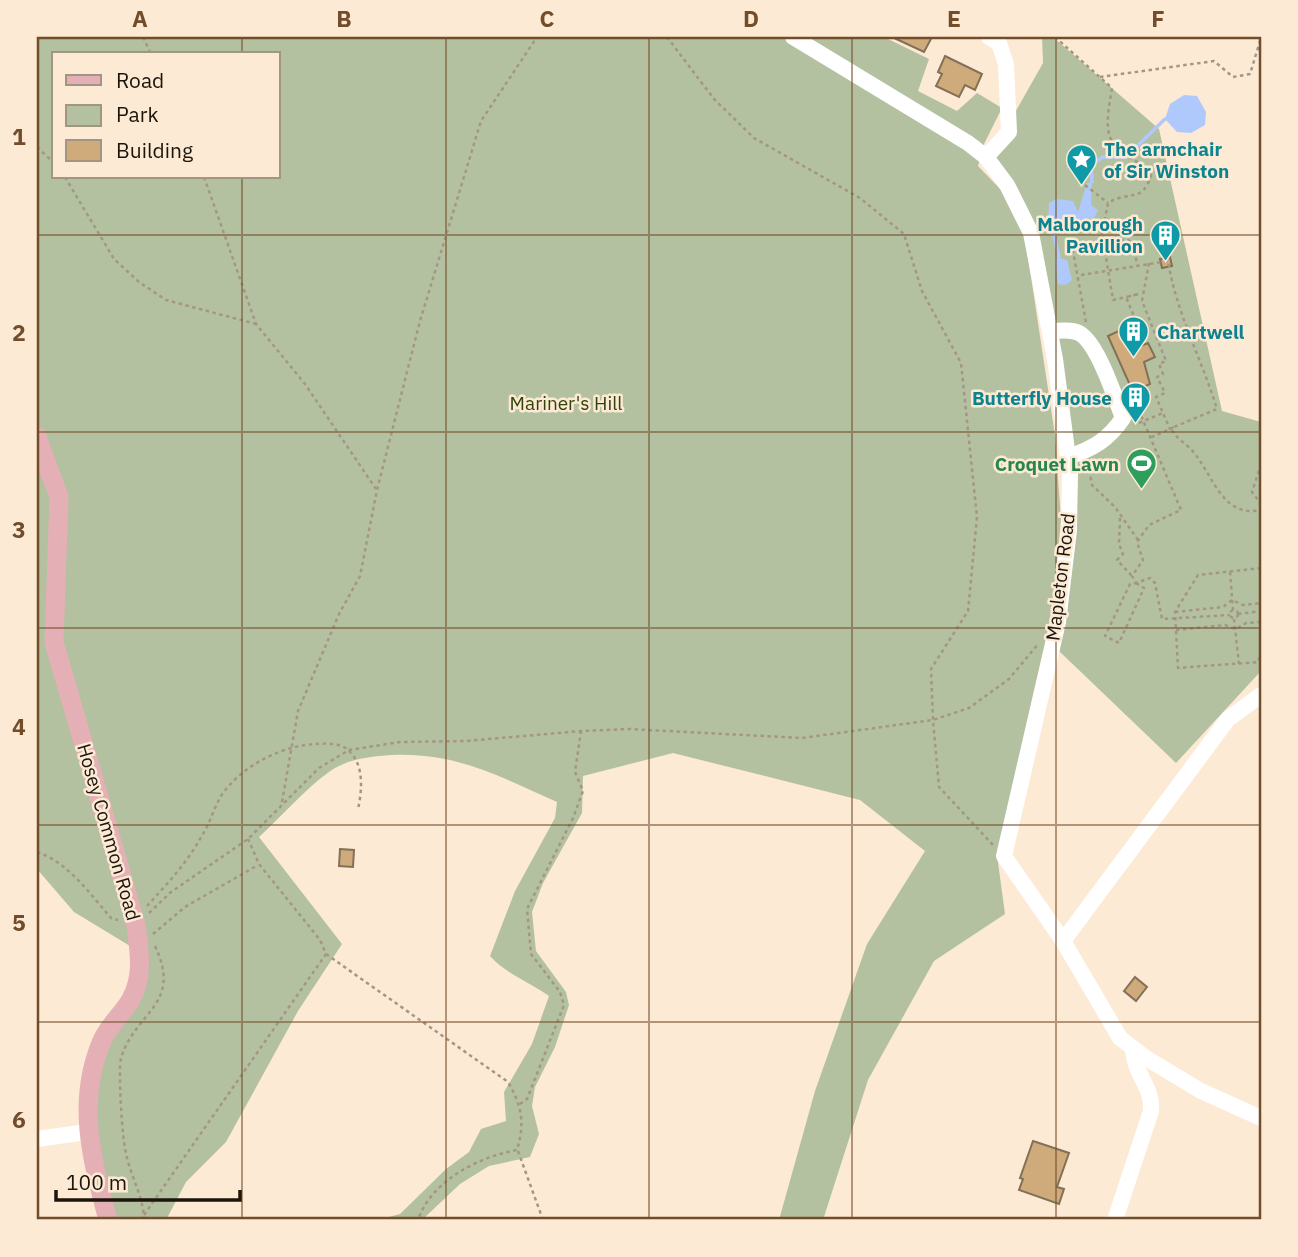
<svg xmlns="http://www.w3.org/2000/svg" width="1298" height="1257" viewBox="0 0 1298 1257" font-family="'IBM Plex Sans',sans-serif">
	<rect width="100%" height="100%" fill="#fcead5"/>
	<g fill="#b4c1a1" fill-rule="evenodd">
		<path d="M37,37H884L929,59L918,91L957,111L977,93L1002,108L984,144L978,166L1004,193L1025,237L1055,435L1061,519L1053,613L997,855L1005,914L934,961L868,1080L823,1220H779L815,1091L867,944L925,851L860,800L673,753L583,776L582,813L543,883L532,912L536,951L566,992L569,1005L555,1047L535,1087L532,1106L539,1134L530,1157L489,1166L460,1184L422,1220H377L400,1214L446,1169L469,1152L481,1129L506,1121L504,1092L532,1044L549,996C530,982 506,974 490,956L515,891L555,818L557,802C495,774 449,749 379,756C361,758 344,761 329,772C304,790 282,816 259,837L342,944L298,1011L226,1142L186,1182L166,1220H108L90,1086L127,1001L135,949L74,912L37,869ZM54,54H278V177H54Z"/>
		<path d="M1042,37H1053L1159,129L1222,411L1261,422V671L1176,763L1059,651L1065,625L1072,529L1037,236L991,155L1043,63Z"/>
	</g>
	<g fill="#afc9fc">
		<path d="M1184,95L1197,96L1206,112L1205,125L1191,133L1177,132L1165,119L1170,104Z"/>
		<path d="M1092,182L1091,205L1098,210L1094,218L1084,219L1054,235L1048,226L1049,203L1057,199L1073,201L1078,212L1087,183Z"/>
		<path d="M1055,257L1067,260L1072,280L1066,285L1058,284Z"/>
	</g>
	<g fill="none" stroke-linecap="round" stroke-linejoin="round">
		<g stroke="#afc9fc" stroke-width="3.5">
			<path d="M1092,182L1091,165L1103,157H1126L1165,119"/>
			<path d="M1054,235L1059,257"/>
		</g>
	</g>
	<g fill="#cfaa7a" stroke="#837058" stroke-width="2">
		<path d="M892,37H932L924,52Z"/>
		<path d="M945,56L982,74L975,90L965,85L959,97L936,86L942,74L938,72Z"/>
		<path d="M1170,257L1172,266L1162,268L1160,259Z"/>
		<path d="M1125,328L1134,349L1148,343L1155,357L1144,362L1150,384L1133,392L1108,336Z"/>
		<path d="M340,849L354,850L353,867L339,866Z"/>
		<path d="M1135,977L1147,987L1136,1001L1124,991Z"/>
		<path d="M1033,1141L1069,1153L1057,1187L1064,1189L1059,1204L1019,1190L1023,1179L1020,1178Z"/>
	</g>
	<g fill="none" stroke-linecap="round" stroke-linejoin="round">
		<g stroke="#a49685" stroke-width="2.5" stroke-dasharray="3.5 3.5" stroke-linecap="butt">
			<path d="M143,37L151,54"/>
			<path d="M667,37L714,99L754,138L860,198L904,234L922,291L961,363L977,517L968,611L931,669L933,720L939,787L993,845"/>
			<path d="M1055,37L1112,88C1110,103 1103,129 1113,143C1123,156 1141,161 1151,175C1143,204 1128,190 1108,203L1102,233L1113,300L1139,294L1126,297L1144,341L1133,346"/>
			<path d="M1100,77L1214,61L1233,77L1250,74L1261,38"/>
			<path d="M37,147L54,163"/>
			<path d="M65,177L114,259L139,282L166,300L256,324"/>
			<path d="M204,177L256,324L305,384L376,489"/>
			<path d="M1085,185L1108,203"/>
			<path d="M1149,263L1142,301L1166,361L1159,364L1163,374L1157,377L1165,393L1156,397L1170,429L1174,427L1150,438"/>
			<path d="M1081,275L1168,261C1176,312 1202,360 1217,409L1174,427"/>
			<path d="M1086,322L1072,246L1128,240L1133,244L1137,264"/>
			<path d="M1134,407L1137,406L1181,510L1149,525L1137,542L1143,560L1132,576L1136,583L1150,578L1155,583L1162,619L1230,615"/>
			<path d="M1139,423L1163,413"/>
			<path d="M1172,430C1177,440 1188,444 1195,454C1214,478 1223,518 1261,510"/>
			<path d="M1088,463L1092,485L1115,507L1138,540"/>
			<path d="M1261,464L1252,492L1261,504"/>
			<path d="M1120,518L1119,544L1123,554L1117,560L1132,576"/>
			<path d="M1261,568L1198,575L1175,612L1178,668L1258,662L1261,653"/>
			<path d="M1230,572L1233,610"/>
			<path d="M1136,583L1144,588L1119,643L1105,636L1130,584Z"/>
			<circle cx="1234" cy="614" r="4"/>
			<path d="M1175,612L1223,607L1232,600L1243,605L1261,603"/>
			<path d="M1238,614L1261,611"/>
			<path d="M1234,619L1239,664"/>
			<path d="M1176,630L1225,625L1236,629L1246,623L1261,622"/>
			<path d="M282,802L298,711L339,614L360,576L377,490L420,321L481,121L537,37"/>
			<path d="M37,852C68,862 90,894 111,918L118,920"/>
			<path d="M147,906C166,885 186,864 200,839C209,826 213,810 221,796C241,766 282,745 317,744C329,743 343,743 351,753C364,767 362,791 358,809"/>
			<path d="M149,913L171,892L248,839L319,768L349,750L400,742L466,741L581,731L629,729L802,738L933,720L969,708L1009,679L1039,643"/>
			<path d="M153,934L185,907L258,865"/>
			<path d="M326,954L508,1082C522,1106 525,1123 517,1150C478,1157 431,1181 418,1220"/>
			<path d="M520,1104L527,1099L564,1005L560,992L531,954L527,909L573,818L583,791L575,772L581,731"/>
			<path d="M518,1151L543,1220"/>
			<path d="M144,1215L326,954L320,940L259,864L248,839"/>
			<path d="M144,1220C144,1198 130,1175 126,1153C122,1140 118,1069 121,1058C136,1010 184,1005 154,944"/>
		</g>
		<g stroke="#fff" stroke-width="16">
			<path d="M793,37L968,143L986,157L1007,185L1031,233L1055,359L1070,473L1069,530L1058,622L1004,856L1063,941L1120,1038L1146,1058L1201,1091L1261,1118"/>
			<path d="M986,157L1009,132L1006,64L999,43L989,37"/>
			<path d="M1050,331C1060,331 1074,328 1082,335C1099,348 1115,397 1123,418C1109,439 1093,449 1068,457"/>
			<path d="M1063,941L1228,719L1261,695"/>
			<path d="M37,1139L87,1132"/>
			<path d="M1115,1220L1151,1111C1153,1087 1135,1076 1133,1050"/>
		</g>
		<path stroke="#e5afb6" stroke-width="19" d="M37,437L59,497L54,642L136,925C139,951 144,975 131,999C123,1014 107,1026 101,1043C76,1103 92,1160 108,1220"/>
	</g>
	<path fill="none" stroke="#734c2a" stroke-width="2" stroke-opacity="0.55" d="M242,37V54M446,37V1220M649,37V1220M852,37V1220M1056,37V1220M242,177V1220M37,235H1261M37,432H1261M37,628H1261M37,825H1261M37,1022H1261"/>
	<defs>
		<symbol id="sight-pin" viewBox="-11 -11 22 30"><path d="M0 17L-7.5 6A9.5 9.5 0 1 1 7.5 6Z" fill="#0f9aa8" stroke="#fcead5"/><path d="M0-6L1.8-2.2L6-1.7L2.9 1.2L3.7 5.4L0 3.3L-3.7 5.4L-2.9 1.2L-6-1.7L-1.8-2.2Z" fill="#fff"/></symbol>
		<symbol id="building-pin" viewBox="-11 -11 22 30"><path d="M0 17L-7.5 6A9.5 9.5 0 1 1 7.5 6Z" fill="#0f9aa8" stroke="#fcead5"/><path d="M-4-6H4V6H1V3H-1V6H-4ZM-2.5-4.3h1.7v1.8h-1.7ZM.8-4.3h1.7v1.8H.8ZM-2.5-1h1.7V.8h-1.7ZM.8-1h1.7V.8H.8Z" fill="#fff"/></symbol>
		<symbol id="stadium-pin" viewBox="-11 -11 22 30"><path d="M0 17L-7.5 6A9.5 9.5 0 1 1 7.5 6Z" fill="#2e9e5b" stroke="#fcead5"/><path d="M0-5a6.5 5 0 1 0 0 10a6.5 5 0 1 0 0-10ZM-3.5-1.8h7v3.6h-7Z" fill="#fff"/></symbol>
	</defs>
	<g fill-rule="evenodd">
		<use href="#sight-pin" x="1064" y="142" width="35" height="47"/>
		<use href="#building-pin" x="1148" y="218" width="35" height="47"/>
		<use href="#building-pin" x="1116" y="314" width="35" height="47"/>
		<use href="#building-pin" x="1118" y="380" width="35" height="47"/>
		<use href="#stadium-pin" x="1124" y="446" width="35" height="47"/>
	</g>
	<g text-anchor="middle" stroke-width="5" stroke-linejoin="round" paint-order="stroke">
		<g font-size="19" font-weight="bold" fill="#0d838f" stroke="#fcead5" text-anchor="start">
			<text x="1104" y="156">The armchair<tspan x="1104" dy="22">of Sir Winston</tspan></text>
			<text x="1143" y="231" text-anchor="end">Malborough<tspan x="1143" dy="22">Pavillion</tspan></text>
			<text x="1157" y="339">Chartwell</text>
			<text x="1112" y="405" text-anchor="end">Butterfly House</text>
		</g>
		<g font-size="19" fill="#314306" stroke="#fcead5">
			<text x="566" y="410">Mariner's Hill</text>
		</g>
		<g font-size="19" font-weight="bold" fill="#27864d" stroke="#fcead5" text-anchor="end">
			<text x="1119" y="471">Croquet Lawn</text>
		</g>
		<g font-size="19" fill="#1c150b" stroke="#fcead5">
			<text transform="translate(1060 577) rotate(-83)" y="7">Mapleton Road</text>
			<text transform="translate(109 832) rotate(74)" y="7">Hosey Common Road</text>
		</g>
	</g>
	<rect width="1298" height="1257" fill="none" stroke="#fcead5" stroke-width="77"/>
	<rect x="52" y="52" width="228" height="126" fill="#fcead5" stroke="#a29584" stroke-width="2"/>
	<rect x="66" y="75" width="35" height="10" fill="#e5afb6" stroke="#a29584" stroke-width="2"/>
	<text x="116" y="88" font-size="21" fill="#1c150b">Road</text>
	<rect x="66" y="105" width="35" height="21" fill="#b4c1a1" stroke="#a29584" stroke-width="2"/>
	<text x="116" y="122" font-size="21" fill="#1c150b">Park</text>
	<rect x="66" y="140" width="35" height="21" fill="#cfaa7a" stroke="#a29584" stroke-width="2"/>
	<text x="116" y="158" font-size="21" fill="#1c150b">Building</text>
	<path d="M56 1190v10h184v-10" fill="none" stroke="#1c150b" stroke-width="3.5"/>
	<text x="66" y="1190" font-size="21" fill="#1c150b" stroke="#fcead5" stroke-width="5" paint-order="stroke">100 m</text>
	<rect x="38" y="38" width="1222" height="1180" fill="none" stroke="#734c2a" stroke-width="2.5"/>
	<g font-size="23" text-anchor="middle" font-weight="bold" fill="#734c2a">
		<text x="140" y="27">A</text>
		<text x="344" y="27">B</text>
		<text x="547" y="27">C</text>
		<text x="751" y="27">D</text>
		<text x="954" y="27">E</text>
		<text x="1158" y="27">F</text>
		<text x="19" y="145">1</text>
		<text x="19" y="341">2</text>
		<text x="19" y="538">3</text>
		<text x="19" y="735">4</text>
		<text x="19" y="931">5</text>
		<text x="19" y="1128">6</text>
	</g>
</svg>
